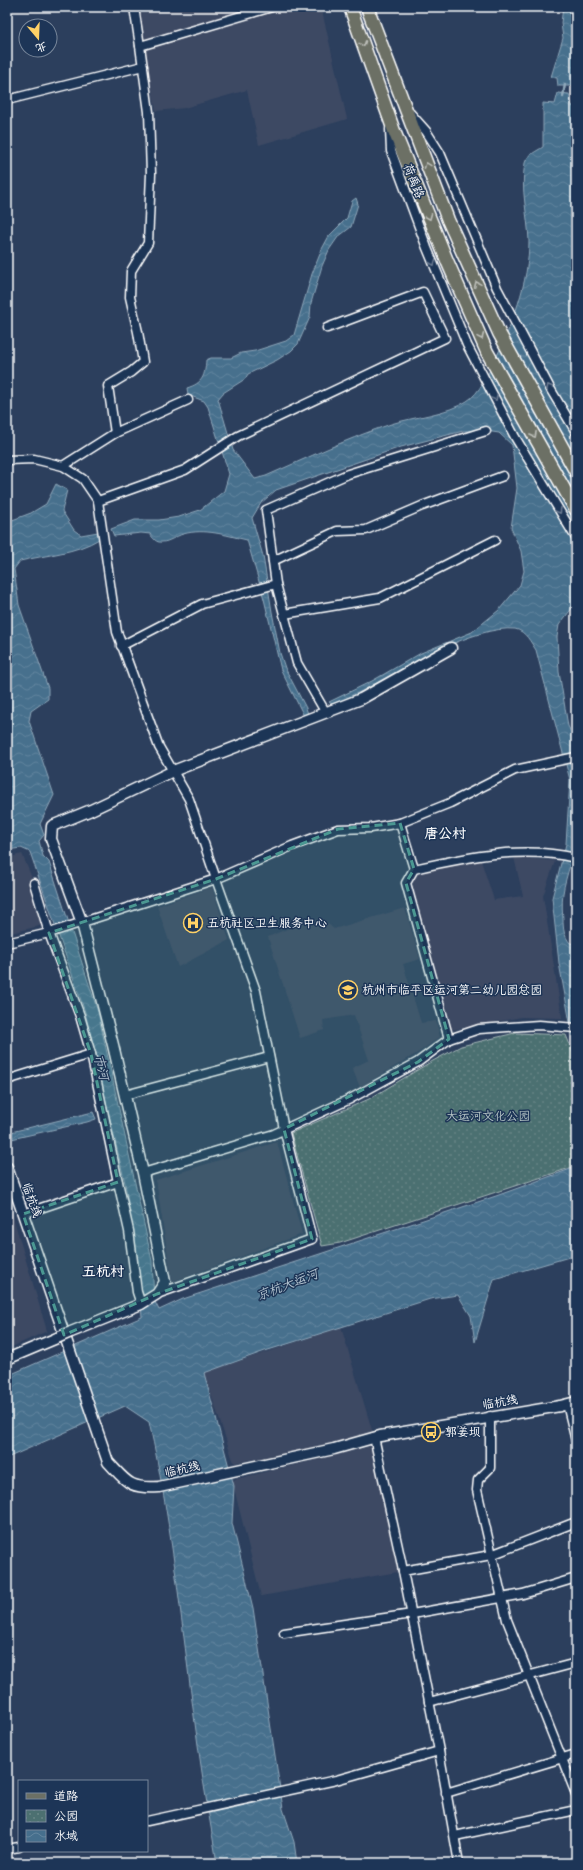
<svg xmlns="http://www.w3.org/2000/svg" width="583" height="1870" viewBox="0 0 583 1870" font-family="Delius,'LXGW WenKai TC',sans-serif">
	<defs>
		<pattern id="park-dots" width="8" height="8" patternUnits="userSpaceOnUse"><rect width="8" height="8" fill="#4c7071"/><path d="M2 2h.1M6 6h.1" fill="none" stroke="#678586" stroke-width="1.8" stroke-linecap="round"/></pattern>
		<pattern id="water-waves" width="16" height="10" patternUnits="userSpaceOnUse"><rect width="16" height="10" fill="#466f8d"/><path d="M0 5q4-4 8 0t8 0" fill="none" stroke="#62859e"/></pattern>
	</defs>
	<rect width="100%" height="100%" fill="#2c3f5d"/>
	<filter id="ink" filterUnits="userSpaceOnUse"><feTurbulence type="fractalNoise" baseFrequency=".025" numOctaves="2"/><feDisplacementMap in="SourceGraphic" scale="8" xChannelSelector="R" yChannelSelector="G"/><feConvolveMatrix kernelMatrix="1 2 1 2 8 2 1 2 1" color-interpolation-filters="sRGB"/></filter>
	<g filter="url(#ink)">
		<g fill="#3e4a64">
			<path d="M136,7H321L347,119L259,145L247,90L184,108L156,111Z"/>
			<path d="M22,854L34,883L47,924L7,934V858Z"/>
			<path d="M514,857L555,861L543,896L562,1018L521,1017L452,1030L413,887L414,869L481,861L494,900L523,896Z"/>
			<path d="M212,887L229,940L178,967L157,906Z"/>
			<path d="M405,908L420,959L403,964L421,1023L436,1021L440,1037L419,1052L360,1087L352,1068L369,1060L354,1015L323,1020L324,1030L300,1038L268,937L306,921L322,919L334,929Z"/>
			<path d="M277,1142L302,1234L172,1282L156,1180Z"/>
			<path d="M7,1197L47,1331L7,1349Z"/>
			<path d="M341,1327L374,1437L234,1463L204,1373Z"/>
			<path d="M376,1445L403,1571L261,1596L232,1480Z"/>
		</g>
		<path fill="url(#park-dots)" stroke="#a6b8b8" d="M515,1033L566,1035L576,1060V1166L340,1243L322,1246L291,1133L369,1099L429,1063L461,1046Z"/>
		<g fill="url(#water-waves)" stroke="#90a9bb">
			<path d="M563,7H576V78L573,86H558L557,78L551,77L563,38L561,23Z"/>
			<path d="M558,93L569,94L572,106H576V420L572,424L570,440L576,452V603L559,625L557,637L559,672L568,726L576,742V855H573C566,880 560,892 563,919C563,929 564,936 570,943L576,944V956L572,958V968L576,985V1055L559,963L552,898L566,844L570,780L536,650C531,643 526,631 515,629C475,625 406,667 371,686C359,693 346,699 333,705L329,702L372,681L421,653L472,632L499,610L520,585L524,571L521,551L511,528L517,488L512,445L499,433L486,431H463L401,447L276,490L261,503L252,518L263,556L272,612L280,653L285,668L306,708L308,714L304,716L281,670L264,599L247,540C225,535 205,528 183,534C176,536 169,542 162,542C156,543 153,538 150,534L141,533L114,536L111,529L135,520H159L179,517L200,510L224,491L229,474L208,407L204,401L188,395L187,388C203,383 205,376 206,360L211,358H231L241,353L255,351L286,341L294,335L312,274L322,249L329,236L347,218L352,201L356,198L358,204L351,227L338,237L329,250L322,266L311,303L310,317L298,344L291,351L277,360L248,374L245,379L223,393L218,399L233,450L255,479L266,476C307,458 349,438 391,424C413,417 448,414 467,401C480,393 487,375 494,362C512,325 529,283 529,241C528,215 520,189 525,163C527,155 537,151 543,147V103L555,104Z"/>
			<path d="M56,484L67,490L62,511L74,530L81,535L98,532L99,539C77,553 45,555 20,561L14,569L19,605L48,688V699L31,711L29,721L54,795L40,824L44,835L39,841L43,856L49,862L98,1012L152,1261L154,1300L159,1310L183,1299L496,1196L576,1167V1255L494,1279L475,1342L471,1316L458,1295L430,1299L265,1351L204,1373L234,1486L232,1523L253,1608L283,1809L294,1842L297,1863H217C211,1826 204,1789 199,1752C183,1641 174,1531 149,1422L125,1406L7,1458V1376L142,1317L139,1275L125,1183L85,1012L30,852L21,848L7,850V522L31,513L46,504Z"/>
			<path d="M93,1112L96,1119L87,1122L7,1140V1133Z"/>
		</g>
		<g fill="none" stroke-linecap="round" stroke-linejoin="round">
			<path stroke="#90a9bb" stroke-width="2.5" d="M563,97L565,84"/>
			<defs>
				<g id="minor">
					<path d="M134,7L140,46L272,7"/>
					<path d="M7,100L143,66"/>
					<path d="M410,113L426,131L440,153L497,288L551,390L576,432"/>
					<path d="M390,129L391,151L427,248L467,345L515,437L576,538"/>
					<path d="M115,433L108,386L131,372L143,362L138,332L130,297L131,271L148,243L151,174L149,112L140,46"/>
					<path d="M7,460L34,459L63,466L83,479L98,501L117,632L159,747L189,799L216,879L256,991L284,1129L312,1239L157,1294"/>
					<path d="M63,466L115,433L188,400"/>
					<path d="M98,501L185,470L238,436L445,338L423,292L327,328"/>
					<path d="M273,561L337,531L366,530L422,506L503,476"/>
					<path d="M284,614L380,598L495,540"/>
					<path d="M121,646L202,604L276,584"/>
					<path d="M326,713L297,663L276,584L266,510L348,474L486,431"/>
					<path d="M400,823L450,803L515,770L576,757"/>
					<path d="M34,883L49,933L80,1016L91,1054L118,1182L129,1231L137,1292L141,1304"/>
					<path d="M7,943L49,933L216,879L292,846L338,829L371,828L400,823L414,869"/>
					<path d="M449,1039L406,883L414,869C467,857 522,845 576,858"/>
					<path d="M7,1080L91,1054"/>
					<path d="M125,1095L269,1057"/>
					<path d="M143,1173L274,1134L350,1099L418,1062L449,1039L479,1029L539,1025L576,1028"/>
					<path d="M23,1214L118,1182"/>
					<path d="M567,1404L576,1441"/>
					<path d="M490,1416V1468L478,1480L477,1490L507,1620L576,1794"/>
					<path d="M403,1571L491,1555L576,1522"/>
					<path d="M284,1633L412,1614L523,1594L576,1578"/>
					<path d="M429,1702L576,1663"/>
					<path d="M439,1751L459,1863"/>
					<path d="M446,1793L576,1754"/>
					<path d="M147,1821L336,1780L439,1751L401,1561L374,1437"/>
					<path d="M455,1836L576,1810"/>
					<path d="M7,1849L19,1847"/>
				</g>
				<g id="tertiary">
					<path d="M7,1167L108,1462C127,1482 129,1489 159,1487L334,1449L380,1436L560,1406L576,1402"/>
					<path d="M71,1332L141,1304L157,1294L165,1282L143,1173L113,1045L82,923L51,839L52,826L91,810L173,771L361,699L451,648"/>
					<path d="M7,1359L57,1338"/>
				</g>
				<g id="primary">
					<path d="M350,7L394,131L448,263L487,352L576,510"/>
					<path d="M367,7L448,220L499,333L576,472"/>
				</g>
			</defs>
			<use href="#minor" stroke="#fff" stroke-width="11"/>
			<use href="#tertiary" stroke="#fff" stroke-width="13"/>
			<use href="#primary" stroke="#fff" stroke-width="15"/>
			<use href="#minor" stroke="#1d3557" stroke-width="8"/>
			<use href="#tertiary" stroke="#1d3557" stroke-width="10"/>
			<use href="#primary" stroke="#6c7065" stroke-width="12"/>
			<defs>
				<path id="tertiary-bridge" d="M57,1338L71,1332"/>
			</defs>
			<use href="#tertiary-bridge" stroke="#fff" stroke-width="13" stroke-linecap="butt"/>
			<use href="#tertiary-bridge" stroke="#1d3557" stroke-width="10"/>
		</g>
		<defs><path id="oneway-chevron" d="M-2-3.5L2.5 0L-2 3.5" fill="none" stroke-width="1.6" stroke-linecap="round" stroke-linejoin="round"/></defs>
		<g stroke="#bdbfba">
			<use href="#oneway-chevron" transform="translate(363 44) rotate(70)"/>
			<use href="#oneway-chevron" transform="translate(427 165) rotate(-111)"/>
			<use href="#oneway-chevron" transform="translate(429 217) rotate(68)"/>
			<use href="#oneway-chevron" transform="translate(477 284) rotate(-114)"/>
			<use href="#oneway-chevron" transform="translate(481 337) rotate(66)"/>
			<use href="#oneway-chevron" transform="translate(534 435) rotate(61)"/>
		</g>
		<g stroke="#6c7c92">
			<use href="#oneway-chevron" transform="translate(433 263) rotate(68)"/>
			<use href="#oneway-chevron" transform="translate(549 387) rotate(-119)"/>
			<use href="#oneway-chevron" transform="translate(495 398) rotate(62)"/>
			<use href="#oneway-chevron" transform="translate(559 511) rotate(59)"/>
		</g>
	</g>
	<path fill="#4b9892" fill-opacity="0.2" stroke="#4b9892" stroke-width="3" stroke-dasharray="8 5" stroke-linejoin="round" d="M400,823L414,869L406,883L449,1039L418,1062L284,1129L312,1239L157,1294L64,1335L23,1214L118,1182L91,1054L49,933L216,879L338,829Z"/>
	<defs>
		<symbol id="hospital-ring" viewBox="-11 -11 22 22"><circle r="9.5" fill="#1d3557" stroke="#ffd166" stroke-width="1.5"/><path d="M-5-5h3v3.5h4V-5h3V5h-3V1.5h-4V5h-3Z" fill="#ffd166"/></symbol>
		<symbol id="school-ring" viewBox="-11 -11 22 22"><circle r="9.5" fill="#1d3557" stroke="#ffd166" stroke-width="1.5"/><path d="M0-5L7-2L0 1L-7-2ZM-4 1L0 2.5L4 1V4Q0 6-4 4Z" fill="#ffd166"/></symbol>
		<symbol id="bus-ring" viewBox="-11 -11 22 22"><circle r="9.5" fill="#1d3557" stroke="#ffd166" stroke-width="1.5"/><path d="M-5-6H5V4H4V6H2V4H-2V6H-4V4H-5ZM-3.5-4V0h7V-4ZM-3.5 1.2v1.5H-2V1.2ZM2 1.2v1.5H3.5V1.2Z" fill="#ffd166"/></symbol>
	</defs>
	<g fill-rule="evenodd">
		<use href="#hospital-ring" x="182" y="912" width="22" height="22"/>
		<use href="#school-ring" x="337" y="979" width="22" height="22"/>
		<use href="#bus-ring" x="420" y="1421" width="22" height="22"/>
	</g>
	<g text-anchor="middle" stroke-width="3" stroke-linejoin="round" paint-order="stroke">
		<g font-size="12" fill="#fff" stroke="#1d3557">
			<text transform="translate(414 181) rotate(68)" y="4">荷禹路</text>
			<text transform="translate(32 1200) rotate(71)" y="4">临杭线</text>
			<text transform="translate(500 1402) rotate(-9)" y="4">临杭线</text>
			<text transform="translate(182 1469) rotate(-12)" y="4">临杭线</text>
		</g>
		<g font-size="12" fill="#fff" stroke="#1d3557" text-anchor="start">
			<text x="207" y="927">五杭社区卫生服务中心</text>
			<text x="362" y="994">杭州市临平区运河第二幼儿园总园</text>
			<text x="445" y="1436">郭姜坝</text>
		</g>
		<g font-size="12" fill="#b7c6c6" stroke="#1d3557">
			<text x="488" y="1120">大运河文化公园</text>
		</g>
		<g font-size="13" font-style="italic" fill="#b5c5d1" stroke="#1d3557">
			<text transform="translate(102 1067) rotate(76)" y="5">市河</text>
			<text transform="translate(287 1284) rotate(-21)" y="5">京杭大运河</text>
		</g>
		<g font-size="14" font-weight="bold" fill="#fff" stroke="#1d3557">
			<text x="445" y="838">唐公村</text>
			<text x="103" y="1276">五杭村</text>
		</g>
	</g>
	<rect width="583" height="1870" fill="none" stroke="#1d3557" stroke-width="24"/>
	<rect x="12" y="12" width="559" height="1846" fill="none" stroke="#fff" stroke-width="1.5" filter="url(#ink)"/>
	<rect x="18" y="1780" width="130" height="72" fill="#1d3557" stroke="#77869a"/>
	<rect x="26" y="1793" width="20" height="6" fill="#6c7065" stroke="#77869a"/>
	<text x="54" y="1800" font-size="12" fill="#ffffff">道路</text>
	<rect x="26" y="1810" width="20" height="12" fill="url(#park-dots)" stroke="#77869a"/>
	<text x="54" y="1820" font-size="12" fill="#ffffff">公园</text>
	<rect x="26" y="1830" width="20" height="12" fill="url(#water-waves)" stroke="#77869a"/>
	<text x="54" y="1840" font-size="12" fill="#ffffff">水域</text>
	<g transform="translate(38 38) rotate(161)"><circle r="19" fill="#1d3557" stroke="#77869a"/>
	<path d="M0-3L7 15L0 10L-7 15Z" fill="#ffd166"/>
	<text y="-6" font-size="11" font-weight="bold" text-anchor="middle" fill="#ffffff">北</text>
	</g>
</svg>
